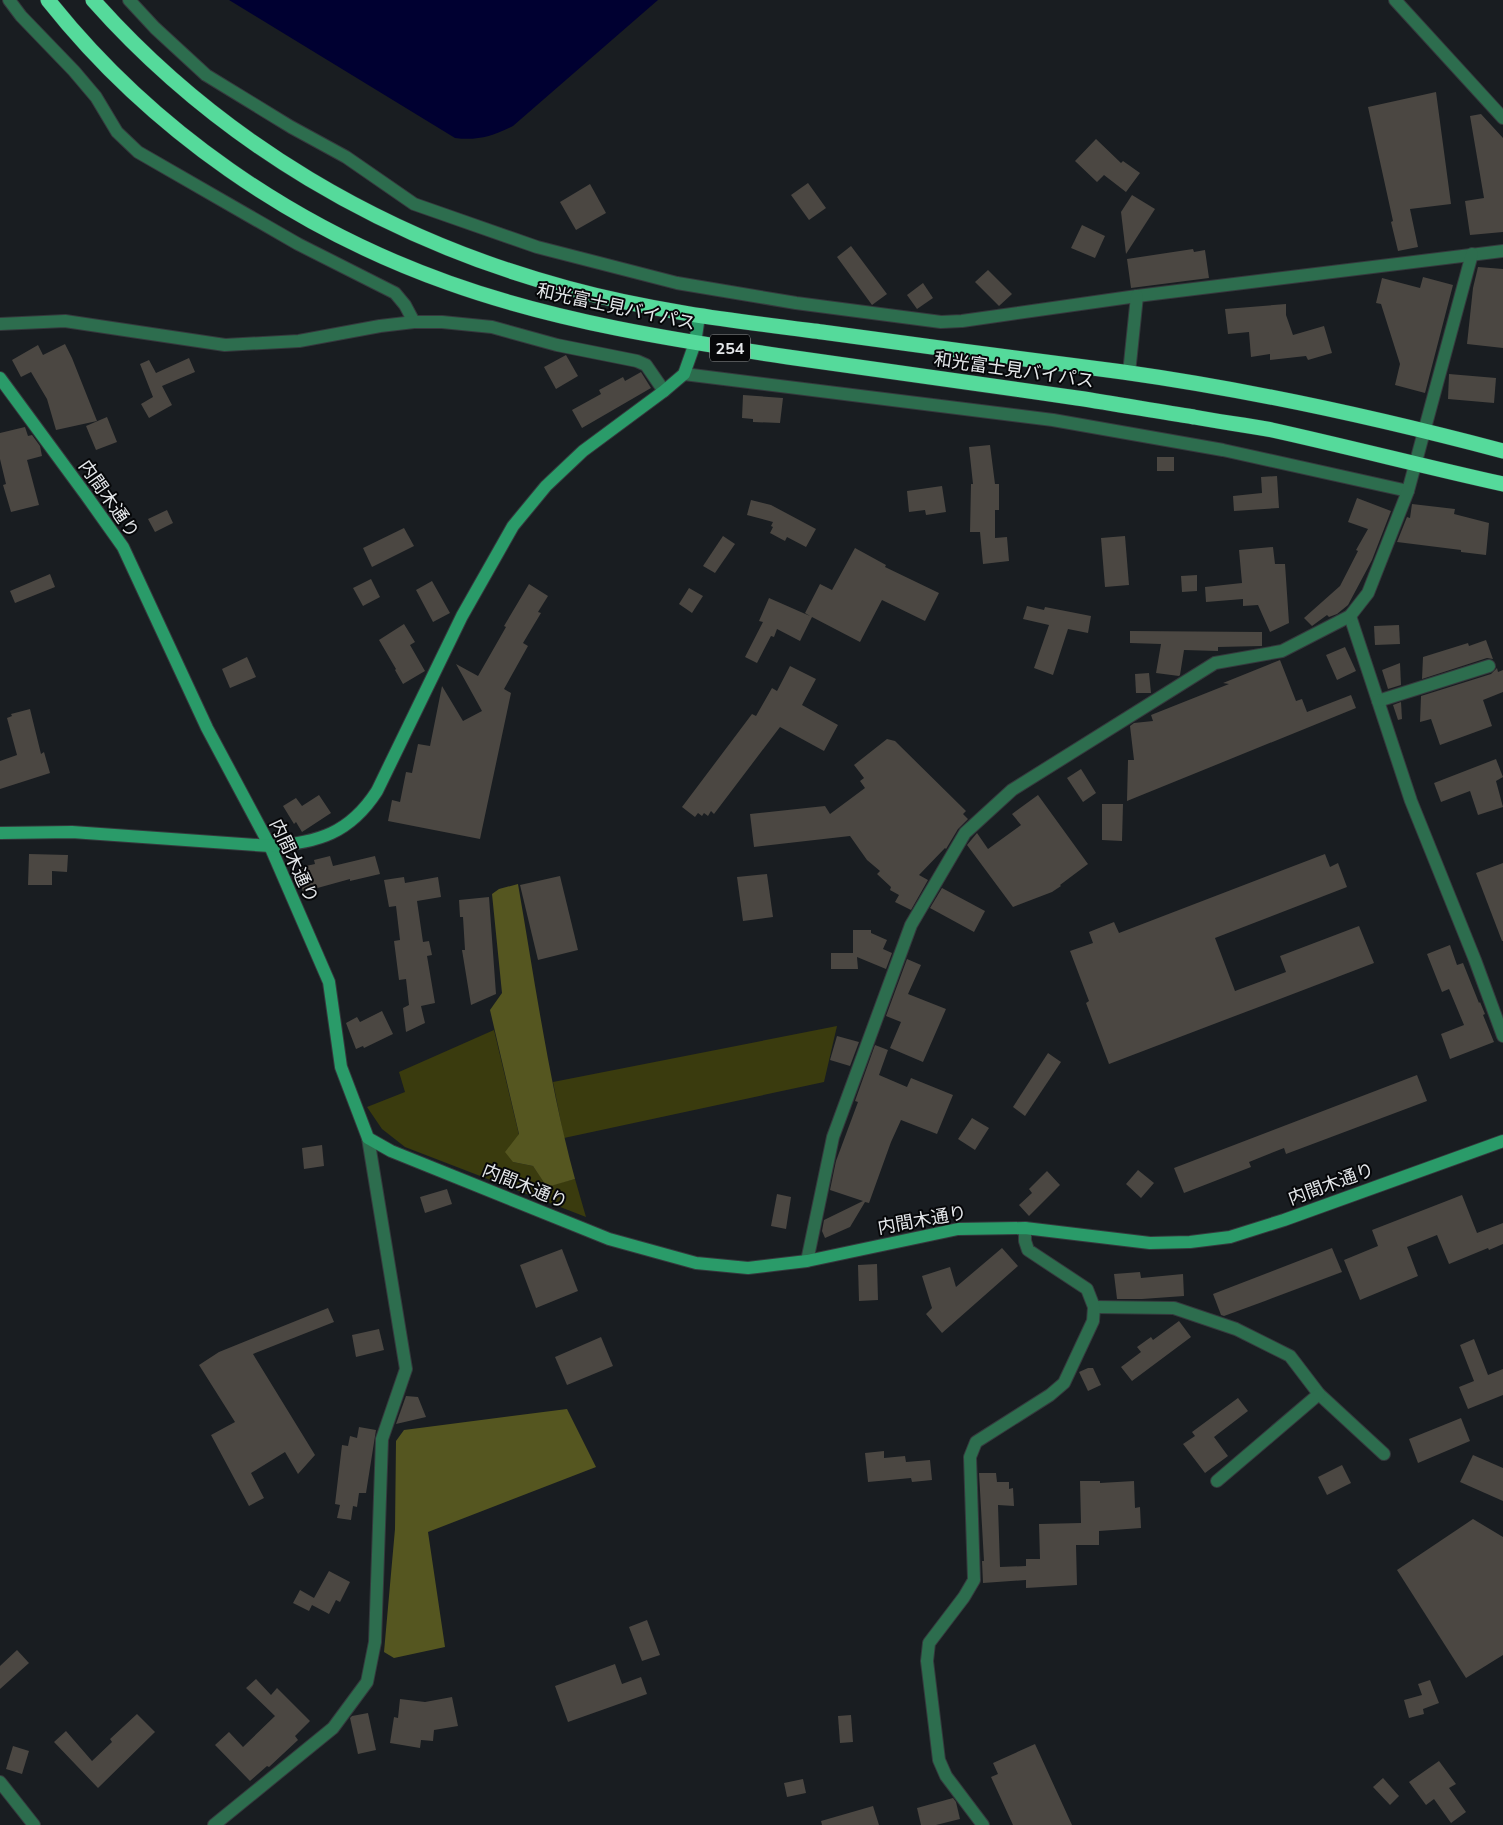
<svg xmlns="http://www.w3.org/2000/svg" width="1503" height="1825" viewBox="0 0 1503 1825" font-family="Mulish,'Noto Sans JP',sans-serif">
	<rect width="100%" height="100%" fill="#191d21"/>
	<g fill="#3a3b0e">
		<path d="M837,1026L824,1082L564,1138L553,1082Z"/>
		<path d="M494,1030L519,1135L513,1162L533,1166L547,1186L575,1179L586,1217L405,1147L382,1129L367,1107L405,1092L399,1072Z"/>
	</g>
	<g fill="#555620">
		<path d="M518,884C535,982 549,1083 575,1179L547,1187L533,1166L513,1162L505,1152L519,1134L490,1010L502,993L492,894L499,889Z"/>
		<path d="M567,1409L596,1467L428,1532L445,1647L394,1658L384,1652L395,1529L396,1441L404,1430Z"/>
	</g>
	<path fill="#000031" d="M229,0H658L513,126C493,136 477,141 455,138Z"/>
	<g fill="#4b4742">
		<path d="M1436,92L1451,204L1410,209L1418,247L1398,251L1391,222L1393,221L1368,107Z"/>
		<path d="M1481,114L1503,138V232L1470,235L1465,201L1484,198L1470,116Z"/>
		<path d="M1096,139L1121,163L1123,161L1140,173L1126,192L1104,175L1097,182L1075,161Z"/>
		<path d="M808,183L826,208L809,220L791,195Z"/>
		<path d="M590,184L606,213L576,230L560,202Z"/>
		<path d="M1132,195L1155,209L1126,254L1121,212Z"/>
		<path d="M1082,225L1105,236L1095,258L1071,248Z"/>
		<path d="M851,246L887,294L872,305L837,257Z"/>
		<path d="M1193,249L1194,252L1205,250L1209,278L1131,288L1127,259Z"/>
		<path d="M1478,267L1503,269V348L1467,344L1473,288Z"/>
		<path d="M988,270L1012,294L999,306L975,282Z"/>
		<path d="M1423,277L1453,285L1425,393L1395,385L1400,364L1381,304L1376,303L1382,278L1420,288Z"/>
		<path d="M923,283L933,298L917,309L907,295Z"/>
		<path d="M1286,304V315L1293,335L1324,326L1332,353L1308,360L1306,356L1270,360V354L1251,357L1249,332L1228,334L1225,309Z"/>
		<path d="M65,344L72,358L97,421L56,430L47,399L31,372L21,377L12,360L38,345L43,355Z"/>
		<path d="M566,355L578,376L556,389L544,367Z"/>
		<path d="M189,358L195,372L162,386L172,405L149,418L141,404L153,397L140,364L149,360L156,373Z"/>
		<path d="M641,372L651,388L582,428L572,410L601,394L599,390L623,377L625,381Z"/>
		<path d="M1449,374L1496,378L1494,403L1448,399Z"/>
		<path d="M743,395L783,398L780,423L753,422V419L742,418Z"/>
		<path d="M107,417L117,442L96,450L86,426Z"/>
		<path d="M25,427L28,436L32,435L40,446L42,456L27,460L39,505L11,512L3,485L6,484L0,459V433Z"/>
		<path d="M990,445L995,484H999V510H995V538L1007,537L1009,561L983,564L980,532H970L971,484H973L969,447Z"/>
		<rect x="1157" y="457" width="17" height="14"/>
		<path d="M1277,476L1279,508L1234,511L1233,496L1262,493L1261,477Z"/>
		<path d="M942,486L946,512L926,515L925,510L909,512L907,491Z"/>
		<path d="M1357,498L1391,511L1372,560L1348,605L1337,614L1329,617L1327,615L1312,626L1304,618L1340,586L1358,551L1356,550L1368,529L1348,522Z"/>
		<path d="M751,500L771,505L816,529L806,547L787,537L785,541L770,533L773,527L771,526L773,522L747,515Z"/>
		<path d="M1412,504L1455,509L1454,514L1489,523L1486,555L1461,552V550L1397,542L1407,517L1410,518Z"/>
		<path d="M167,510L173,523L155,532L148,519Z"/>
		<path d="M404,528L414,546L372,567L363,548Z"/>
		<path d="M723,536L735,544L715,573L703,566Z"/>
		<path d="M1125,536L1129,585L1105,587L1101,538Z"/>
		<path d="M1273,547L1275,564H1285L1289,623L1270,632L1258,605L1243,606V599L1206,602L1205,587L1242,583L1239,550Z"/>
		<path d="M855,548L886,565L885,567L939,593L925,621L882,600L860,642L812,617L800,641L777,629L774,637L771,636L757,663L745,657L763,622L759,621L769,598L810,616L805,613L820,584L832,590Z"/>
		<path d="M50,574L55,587L15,603L10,591Z"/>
		<path d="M1197,575V591L1182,592L1181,576Z"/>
		<path d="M371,579L380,597L363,606L353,588Z"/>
		<path d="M432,581L450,613L433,622L416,590Z"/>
		<path d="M529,584L548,596L538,612L541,613L523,643L528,646L504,689L511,693L480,839L388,821L392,800L400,802L406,772L412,773L418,744L430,746L442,686L463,721L482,711L456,664L478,676L506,627L504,626Z"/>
		<path d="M689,588L703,596L692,613L679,604Z"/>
		<path d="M1027,606L1044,610L1045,607L1091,616L1088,633L1068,629L1053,675L1034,668L1049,625L1023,619Z"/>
		<path d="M404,624L415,642L410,645L425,671L403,684L395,670L396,669L379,640Z"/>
		<path d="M1399,625L1400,644L1375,645L1374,626Z"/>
		<path d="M1130,631L1262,632V646L1218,647V651L1184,650L1180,675L1179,676L1156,673L1161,644L1130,643Z"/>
		<path d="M1486,640L1493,659L1487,658L1422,679L1423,657L1468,643L1469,646Z"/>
		<path d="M1345,647L1356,671L1337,680L1326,655Z"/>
		<path d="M247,657L256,677L230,688L222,669Z"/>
		<path d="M1280,660L1296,701L1302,699L1307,712L1351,695L1356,708L1127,801L1128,760H1134L1130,726L1134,723L1153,721L1151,715L1229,684L1223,683Z"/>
		<path d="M1400,663L1401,685L1388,689L1382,670Z"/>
		<path d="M790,666L816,679L802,705L838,725L824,751L780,727L714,814L711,811L708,816L704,813L702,816L698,813L695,817L682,807L752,714L756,716L772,688L777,691Z"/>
		<path d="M1497,668L1498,672L1503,670V692L1483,700L1492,726L1440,745L1431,719L1420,722L1421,696L1491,674Z"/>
		<path d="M1149,673L1151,693H1136L1135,674Z"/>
		<path d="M1401,702L1402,719L1398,720L1393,705Z"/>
		<path d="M30,709L41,754L44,752L50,773L0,789V761L17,755L7,718L12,716L11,714Z"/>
		<path d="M887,739L895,741L966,811L963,814L968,819L958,829L946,849L945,848L919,875L928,880L911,910L895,902L899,895L890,890L891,887L877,874L880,871L867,860L850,836L754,847L750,814L825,806L830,814L865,788L860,781L864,778L854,765Z"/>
		<path d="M1496,759L1503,777L1496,781L1503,807L1478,815L1470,791L1441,802L1434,783Z"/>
		<path d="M1081,769L1096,793L1083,802L1067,778Z"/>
		<path d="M319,795L331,813L302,832L296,822L294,824L283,806L296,798L302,806Z"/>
		<path d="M1038,795L1088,864L1060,885L1061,886L1052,892L1013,907L967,845L977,833L988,849L1021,825L1012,814Z"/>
		<path d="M1102,804H1123L1122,841L1102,840Z"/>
		<path d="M29,854L68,855L67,872L52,871V885H28Z"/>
		<path d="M1325,854L1330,867L1338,863L1347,887L1215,938L1235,991L1286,972L1280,956L1359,926L1374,963L1109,1064L1086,1003L1089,1001L1070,951L1093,943L1089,932L1114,922L1119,933Z"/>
		<path d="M330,856L333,866L375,856L380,874L350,881V879L303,892L297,868L315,864L314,860Z"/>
		<path d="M1503,863V941H1502L1476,873Z"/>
		<path d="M767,874L773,917L743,921L737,877Z"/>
		<path d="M560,876L578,950L538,960L520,885Z"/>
		<path d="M404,877L405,883L438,877L441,897L417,901L423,942L429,941L432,955L427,956L435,1003L421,1006L425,1023L406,1032L403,1008L409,1005L406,979L399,980L394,941L400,940L396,906L389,907L384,880Z"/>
		<path d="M942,888L985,911L974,932L930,908Z"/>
		<path d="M489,897L496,994L471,1005L462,950H465L463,917H460L459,900Z"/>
		<path d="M853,930H871V933L887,940L883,949L892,953L886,969L857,957L858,969H831V953H853Z"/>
		<path d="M1450,945L1457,965L1463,963L1479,1003L1480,1002L1485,1014L1483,1015L1494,1042L1450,1059L1441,1034L1464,1025L1449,989L1442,992L1427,954Z"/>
		<path d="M907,959L921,965L908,994L946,1009L923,1062L890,1048L901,1022L886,1016Z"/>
		<path d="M382,1011L393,1034L364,1048L363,1046L356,1049L346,1023L357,1017L360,1022Z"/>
		<path d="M837,1036L859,1042L850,1066L830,1060Z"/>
		<path d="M875,1045L888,1050L879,1075L907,1087L911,1078L953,1095L937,1134L901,1120L891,1142L869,1203L865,1202L850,1227L825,1238L822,1231L824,1220L863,1201L830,1190L836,1161L858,1102L855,1101Z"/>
		<path d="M1048,1053L1061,1062L1025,1116L1013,1107Z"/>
		<path d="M1417,1075L1427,1101L1286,1154L1284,1148L1249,1162L1251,1167L1184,1193L1174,1168Z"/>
		<path d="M972,1118L989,1128L975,1150L958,1139Z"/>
		<path d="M322,1145L324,1166L304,1169L302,1148Z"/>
		<path d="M1138,1170L1154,1183L1141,1198L1126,1184Z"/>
		<path d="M1047,1171L1060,1185L1029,1216L1019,1205L1032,1193L1029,1189Z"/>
		<path d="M447,1189L452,1204L425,1213L420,1197Z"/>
		<path d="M777,1194L791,1197L786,1229L771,1226Z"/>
		<path d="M1462,1195L1477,1233L1503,1223V1244L1489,1250L1488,1248L1449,1264L1437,1235L1407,1247L1418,1276L1360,1300L1344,1260L1378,1246L1372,1230Z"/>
		<path d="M1002,1248L1018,1266L942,1333L926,1314L932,1308L922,1276L950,1267L956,1287Z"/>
		<path d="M1332,1248L1342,1272L1265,1301L1224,1316L1221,1315L1213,1294Z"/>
		<path d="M562,1249L578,1291L536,1308L520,1265Z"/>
		<path d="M877,1264L878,1300L859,1301L858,1265Z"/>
		<path d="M1140,1272L1141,1278L1183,1274L1184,1296L1142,1299H1117L1114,1274Z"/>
		<path d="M328,1308L334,1322L253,1354L315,1455L298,1474L285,1452L251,1473L264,1498L249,1506L211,1435L235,1422L199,1365L219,1352Z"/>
		<path d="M1179,1321L1191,1337L1132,1381L1121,1367L1141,1352L1137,1347L1151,1337L1153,1340Z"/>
		<path d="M379,1329L384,1350L356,1357L352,1335Z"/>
		<path d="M601,1337L613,1366L567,1385L555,1357Z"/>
		<path d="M1474,1339L1488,1375L1503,1369V1395L1468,1409L1459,1387L1474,1381L1460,1345Z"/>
		<path d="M1088,1368H1093L1101,1385L1088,1391L1079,1372Z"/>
		<path d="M406,1396L418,1397L426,1417L396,1424Z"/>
		<path d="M1238,1398L1248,1411L1214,1437L1228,1456L1205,1473L1183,1444L1195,1436L1192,1432Z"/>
		<path d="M1461,1418L1470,1441L1418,1463L1409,1439Z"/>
		<path d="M359,1427L376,1430L366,1493H359L357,1507L353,1506L351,1520L337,1518L340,1505L335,1504L342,1445L348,1446L350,1436L357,1438Z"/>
		<path d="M884,1451V1458L905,1456L906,1462L930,1460L932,1480L912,1482L911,1478L868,1482L865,1453Z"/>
		<path d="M1473,1455L1503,1468V1501L1460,1482Z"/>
		<path d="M1342,1465L1351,1483L1327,1495L1318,1477Z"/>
		<path d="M979,1473H996L997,1482H1009V1489L1013,1488L1014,1506L998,1505L1000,1567L1026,1566V1559H1040L1039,1524L1081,1523L1080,1481H1100V1483L1134,1481L1135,1508L1140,1507L1141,1528L1099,1531V1545H1076L1077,1585L1026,1588V1580L983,1583L982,1561H984Z"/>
		<path d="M1473,1519L1503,1537V1655L1466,1678L1397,1570Z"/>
		<path d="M329,1571L350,1582L340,1602L336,1600L329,1614L312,1605L309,1611L293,1603L300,1590L314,1598Z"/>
		<path d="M647,1620L660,1655L642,1661L629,1627Z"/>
		<path d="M17,1650L29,1663L0,1689V1666Z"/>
		<path d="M615,1664L622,1684L641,1677L647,1694L568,1722L555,1686Z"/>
		<path d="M256,1679L271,1695L277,1688L310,1721L295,1736L298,1740L269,1767L267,1766L250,1781L215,1745L229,1732L243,1747L275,1716L246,1688Z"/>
		<path d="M1430,1680L1439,1703L1423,1709L1424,1714L1409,1718L1404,1700L1422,1695L1418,1684Z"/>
		<path d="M452,1697L458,1726L434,1730L433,1741L421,1740L420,1748L390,1743L394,1717L398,1718L400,1699L425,1702Z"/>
		<path d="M368,1713L376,1750L358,1754L350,1718L352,1716Z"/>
		<path d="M137,1714L155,1732L98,1788L54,1742L66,1731L92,1761L112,1742L110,1739Z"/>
		<path d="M851,1715L853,1742L840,1743L838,1716Z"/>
		<path d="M1035,1744L1072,1825H1013L991,1777L998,1774L993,1763Z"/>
		<path d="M13,1746L29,1751L22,1774L6,1769Z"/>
		<path d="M1439,1761L1456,1784L1449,1788L1466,1812L1451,1823L1434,1799L1426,1805L1409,1782Z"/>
		<path d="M1383,1778L1399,1796L1390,1805L1373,1787Z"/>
		<path d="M803,1779L806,1793L787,1797L784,1783Z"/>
		<path d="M953,1798L956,1802L960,1819L936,1825H921L917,1808Z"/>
		<path d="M873,1806L879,1825H822L821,1821Z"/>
	</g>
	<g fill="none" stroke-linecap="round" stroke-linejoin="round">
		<defs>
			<g id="street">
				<path d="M9,0L21,16L74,71L96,97L117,132L138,152L298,244L395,293L405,305L414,322"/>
				<path d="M129,0L155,28L206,75L291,127L346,157L414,204L537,247L677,283L796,303L941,322L962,321L1137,296L1503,251"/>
				<path d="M1395,0L1503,118"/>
				<path d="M0,324L65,321L225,345L299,341L380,326L414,322H442L492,327L557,345L637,361L646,365L664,391"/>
				<path d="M1129,373L1137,296"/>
				<path d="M684,374L1053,420L1223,450L1408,491"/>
				<path d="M1350,616L1411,801L1475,960L1503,1036"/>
				<path d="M1378,701L1489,666"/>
				<path d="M807,1261L833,1137L911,925L965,833L1012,790L1215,663L1282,651L1350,616L1368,593L1408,491L1472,254"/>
				<path d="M1094,1307L1174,1308L1236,1329L1290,1356L1319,1394L1384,1454"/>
				<path d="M1217,1481L1319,1394"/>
				<path d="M0,1782L34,1825"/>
				<path d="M214,1825L333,1728L367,1682L375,1642L382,1439L406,1369L368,1138"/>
				<path d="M983,1825L946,1776L939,1760L927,1661L929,1643L964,1597L974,1580L970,1457L976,1442L1050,1395L1064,1383L1093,1321L1094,1307L1087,1289L1028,1250L1025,1241V1228"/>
			</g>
			<g id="secondary">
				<path d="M0,378L86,495L123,547L207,728L270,846L329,982L341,1067L368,1138L391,1151L609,1239L696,1263L748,1268L807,1261L958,1229L1025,1228L1150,1243L1190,1242L1230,1237L1284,1220L1503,1141"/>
				<path d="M0,833L72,832L270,846C318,843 350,833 377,791L462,616L513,526L546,486L583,451L664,391L684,374L695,343L699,316"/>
			</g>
			<g id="highway">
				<path d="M48,0C151,130 294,228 449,283C558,322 674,340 788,357C885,371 981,384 1077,398C1117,404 1155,411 1194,417C1220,422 1247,425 1272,430C1349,447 1426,467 1503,484"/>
				<path d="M93,0C219,142 385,239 567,288C651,311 735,321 822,332C922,346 1023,359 1123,372C1251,390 1378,418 1503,451"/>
			</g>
		</defs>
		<use href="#street" stroke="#35393d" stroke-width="14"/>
		<use href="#secondary" stroke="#35393d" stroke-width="14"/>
		<use href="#highway" stroke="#35393d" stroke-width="16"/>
		<use href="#street" stroke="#2d6d4e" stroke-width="12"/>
		<use href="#secondary" stroke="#2a9b69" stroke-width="12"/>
		<use href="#highway" stroke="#55da9b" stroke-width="15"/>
	</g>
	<g text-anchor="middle" stroke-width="4" stroke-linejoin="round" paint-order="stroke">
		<rect fill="#060709" stroke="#a1a4a6" stroke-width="1" x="710" y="334.5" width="40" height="27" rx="4"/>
		<g font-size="16" font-weight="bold" fill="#e4e7ea">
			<text x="730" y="354">254</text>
		</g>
		<g font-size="18" fill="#e4e7ea" stroke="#060709">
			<text transform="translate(616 307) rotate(12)" y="6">和光富士見バイパス</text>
			<text transform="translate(1014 370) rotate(8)" y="6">和光富士見バイパス</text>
			<text transform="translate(109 499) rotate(55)" y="6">内間木通り</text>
			<text transform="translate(294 861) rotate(65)" y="6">内間木通り</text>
			<text transform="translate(1331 1184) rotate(-20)" y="6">内間木通り</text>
			<text transform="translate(525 1186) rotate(22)" y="6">内間木通り</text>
			<text transform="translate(922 1220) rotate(-10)" y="6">内間木通り</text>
		</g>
	</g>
</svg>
